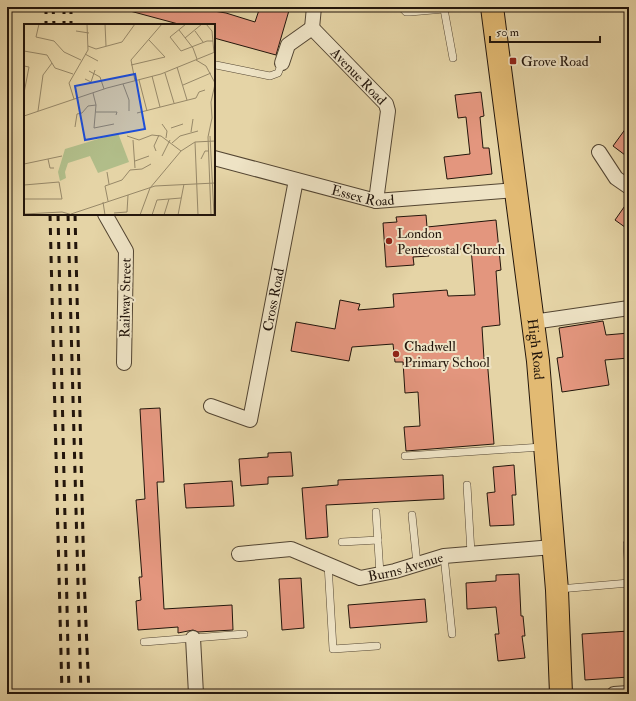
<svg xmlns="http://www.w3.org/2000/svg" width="636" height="701" viewBox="0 0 636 701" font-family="'IM FELL Double Pica',serif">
	<rect width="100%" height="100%" fill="#e5d4a6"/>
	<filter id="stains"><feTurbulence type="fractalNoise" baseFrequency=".005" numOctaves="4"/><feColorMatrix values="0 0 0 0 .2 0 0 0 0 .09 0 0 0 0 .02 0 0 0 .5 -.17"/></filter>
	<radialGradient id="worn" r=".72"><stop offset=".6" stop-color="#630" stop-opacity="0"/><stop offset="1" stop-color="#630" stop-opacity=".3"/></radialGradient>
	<path fill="#b1bd89" stroke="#6a694a" d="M7,299L8,389H7Z"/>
	<g fill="#e3967e" stroke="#22150b">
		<path d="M130,7H189L226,13L255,22L260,7H290L276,55L214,38V25H182L130,11Z"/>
		<path d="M481,92L484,116L480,117L483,148H489L492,174L447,179L444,157L470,154L466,117L458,118L455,95Z"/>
		<path d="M629,124V158L613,146Z"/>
		<path d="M629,200V230L615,220Z"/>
		<path d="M426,215L427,227L496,220L501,270L496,271L500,325L482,327L484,359L487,358L494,444L406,451L404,427L420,426L418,392L405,393L403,362H395L393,344L352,347L349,361L291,351L296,322L335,329L340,300L360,304L358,310L394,307L393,294L447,290L448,296L475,295L471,248L429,252V256L413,257L414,265L386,267L383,223L397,222L396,217Z"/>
		<path d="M603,321L606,335L629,333V358L605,360L609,385L562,392L557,358L563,357L559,328Z"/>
		<path d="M160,408L164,482H157L164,609L232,605L233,630L198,632L193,630L178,633V627L138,630L136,601L141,600L139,577H142L136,500L145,499L140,409Z"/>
		<path d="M291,452L293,476L268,477V484L241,486L239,459L268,457V453Z"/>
		<path d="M514,465L516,495H512L514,525L490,526L487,493L495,492L493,467Z"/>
		<path d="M443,475L444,499L326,505L328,537L306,539L302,488L338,485V480Z"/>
		<path d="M232,481L234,506L186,508L184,484Z"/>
		<path d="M519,574L521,616H523L525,636H522L525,658L498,661L495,634H499L496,607L467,609L466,583L496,581V575Z"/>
		<path d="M301,578L304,628L282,630L279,579Z"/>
		<path d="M425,599L427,622L350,628L348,605Z"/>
		<path d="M629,631V677L585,680L582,634Z"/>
	</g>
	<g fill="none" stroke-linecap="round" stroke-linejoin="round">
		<defs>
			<g id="lane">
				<path d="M401,7L406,12H410L444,9"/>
				<path d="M445,7L444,9L453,58"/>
				<path d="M216,65L270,76L278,73L282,63"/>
				<path d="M405,456L542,447"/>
				<path d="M467,485L471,553"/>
				<path d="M376,512L380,574"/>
				<path d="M412,515L417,564"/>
				<path d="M342,542L378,540"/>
				<path d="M627,544L629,577"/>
				<path d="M444,556L452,634"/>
				<path d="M328,564L333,649L377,646"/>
				<path d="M559,589L629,583"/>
				<path d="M144,642L244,634"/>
			</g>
			<g id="street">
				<path id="s1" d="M312,28L386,104L388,111L376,201"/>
				<path d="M312,28L314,7"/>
				<path d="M282,63L288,45L312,28"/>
				<path d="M599,152L616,178L629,187"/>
				<path id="s2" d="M214,158L376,201L516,190"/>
				<path d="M105,214L126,251L124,363"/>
				<path d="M533,322L629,308"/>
				<path id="s3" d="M211,406L250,420L296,180"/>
				<path id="s4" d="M239,554L291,549L360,578L395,571L444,556L553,547"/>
				<path d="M193,638L196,694"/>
				<path d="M614,694L629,693"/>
			</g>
			<g id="primary">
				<path id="s5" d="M492,7L538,361L557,590L561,694"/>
			</g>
		</defs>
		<use href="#lane" stroke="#534532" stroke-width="8"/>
		<use href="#street" stroke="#534532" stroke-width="16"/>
		<use href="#primary" stroke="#22150b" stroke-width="24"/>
		<use href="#lane" stroke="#eee3c5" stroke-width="7"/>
		<use href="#street" stroke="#eee3c5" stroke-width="14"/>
		<use href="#primary" stroke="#e2ba73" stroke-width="22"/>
		<g stroke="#22150b" stroke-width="3" stroke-dasharray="7 7" stroke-linecap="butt">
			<path d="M46,7V25"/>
			<path d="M53,7L54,25"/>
			<path d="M64,7V25"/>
			<path d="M71,7V25"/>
			<path d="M50,214L62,694"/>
			<path d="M58,214L69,694"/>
			<path d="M68,214L81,694"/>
			<path d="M75,214L84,578L89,694"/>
		</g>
	</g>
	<g fill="#8f2418" stroke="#eee3c5" stroke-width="1.5">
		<rect x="509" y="57" width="8" height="8" rx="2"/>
		<circle cx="389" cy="241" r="4"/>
		<circle cx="396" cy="354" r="4"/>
	</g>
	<g text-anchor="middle" stroke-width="4" stroke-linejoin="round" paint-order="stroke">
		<g font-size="14" fill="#22150b" stroke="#eee3c5" text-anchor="start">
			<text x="521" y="66">Grove Road</text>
			<text x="397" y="238">London<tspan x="397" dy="16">Pentecostal Church</tspan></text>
			<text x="404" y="351">Chadwell<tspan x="404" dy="16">Primary School</tspan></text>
		</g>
		<g font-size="14" fill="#22150b" stroke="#eee3c5">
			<text dy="5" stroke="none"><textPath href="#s1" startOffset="67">Avenue Road</textPath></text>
			<text dy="5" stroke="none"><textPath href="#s2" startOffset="154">Essex Road</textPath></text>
			<text transform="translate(125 298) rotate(-89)" y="5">Railway Street</text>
			<text dy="5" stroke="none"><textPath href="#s3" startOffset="164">Cross Road</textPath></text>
			<text dy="5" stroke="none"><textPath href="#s5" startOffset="345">High Road</textPath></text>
			<text dy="5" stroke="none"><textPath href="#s4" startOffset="174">Burns Avenue</textPath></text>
		</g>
	</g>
	<g transform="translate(24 24)">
		<rect width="191" height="191" fill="#e5d4a6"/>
		<path d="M94,109L105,138L74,149L66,132L44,139L41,148L42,154L36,157L34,148L41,125Z" fill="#b1bd89"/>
		<path fill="none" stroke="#978868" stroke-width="1" d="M15,0L12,13L30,17L40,28L57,36M81,0L82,22M162,0L146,13L157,27L183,17H189M182,0L188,7L190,29M155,6L169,24L173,35M52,7L65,9M171,7L179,18M161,14L178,0M64,22L72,25L98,18L111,0M0,27L23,31L31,44L49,50M61,30L74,37M172,36L182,42L191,59M107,41L141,33L125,16M0,42L5,43L0,69M153,43L163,76M65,47L76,53L80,65M141,49L150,79M128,52L136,83M61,55L67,58L71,46M115,56L123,87M111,57L107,36L138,0M99,60L105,76V87M159,61L187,49M69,69L72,81L70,104L90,100M50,75L45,59L64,26L63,0M14,87L19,51L28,39M72,88H93L92,91M113,89L172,74L175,68L181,66M0,92L83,64L137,50L191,28M138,100L143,107L142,114M51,103L53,90L58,89L64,82L72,81M147,104L159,100M167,108L169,95M103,112L115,116L128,111L137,112L157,127M186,112L190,191M109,116L111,144M171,118L174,191M148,119L156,112L174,107M132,127L130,122L135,111M138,132L146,116M24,135L26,144H30M177,135L181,127H185M111,137L125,132M0,140L38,132M83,148L85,160M0,161L35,158L38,175M0,175H38M84,177L81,162L98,156L106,146L118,145L127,140M79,178L81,191M90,189L103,188L104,171M0,190L38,188L49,191M47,190L131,162L191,159M116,191L126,164L157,127L171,118L191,117M128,191L133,176L157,174M140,191L145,175M154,191L160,160M187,191L184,113L188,94L187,78L191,60"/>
		<path fill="#1d4ed8" fill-opacity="0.15" stroke="#1d4ed8" stroke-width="2" d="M111,50L121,105L61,116L51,62Z"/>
		<rect width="191" height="191" fill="none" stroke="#22150b" stroke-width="2"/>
	</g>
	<rect width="636" height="701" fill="none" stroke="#e5d4a6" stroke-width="24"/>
	<rect x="8" y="8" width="620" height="685" fill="none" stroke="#22150b" stroke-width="2"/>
	<rect x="12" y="12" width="612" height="677" fill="none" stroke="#22150b"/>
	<path d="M490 36v6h110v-6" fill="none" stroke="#22150b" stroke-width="2"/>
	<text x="496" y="36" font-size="12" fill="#22150b" stroke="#eee3c5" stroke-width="3" paint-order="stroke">50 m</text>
	<rect width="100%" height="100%" filter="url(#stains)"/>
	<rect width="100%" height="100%" fill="url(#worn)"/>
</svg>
